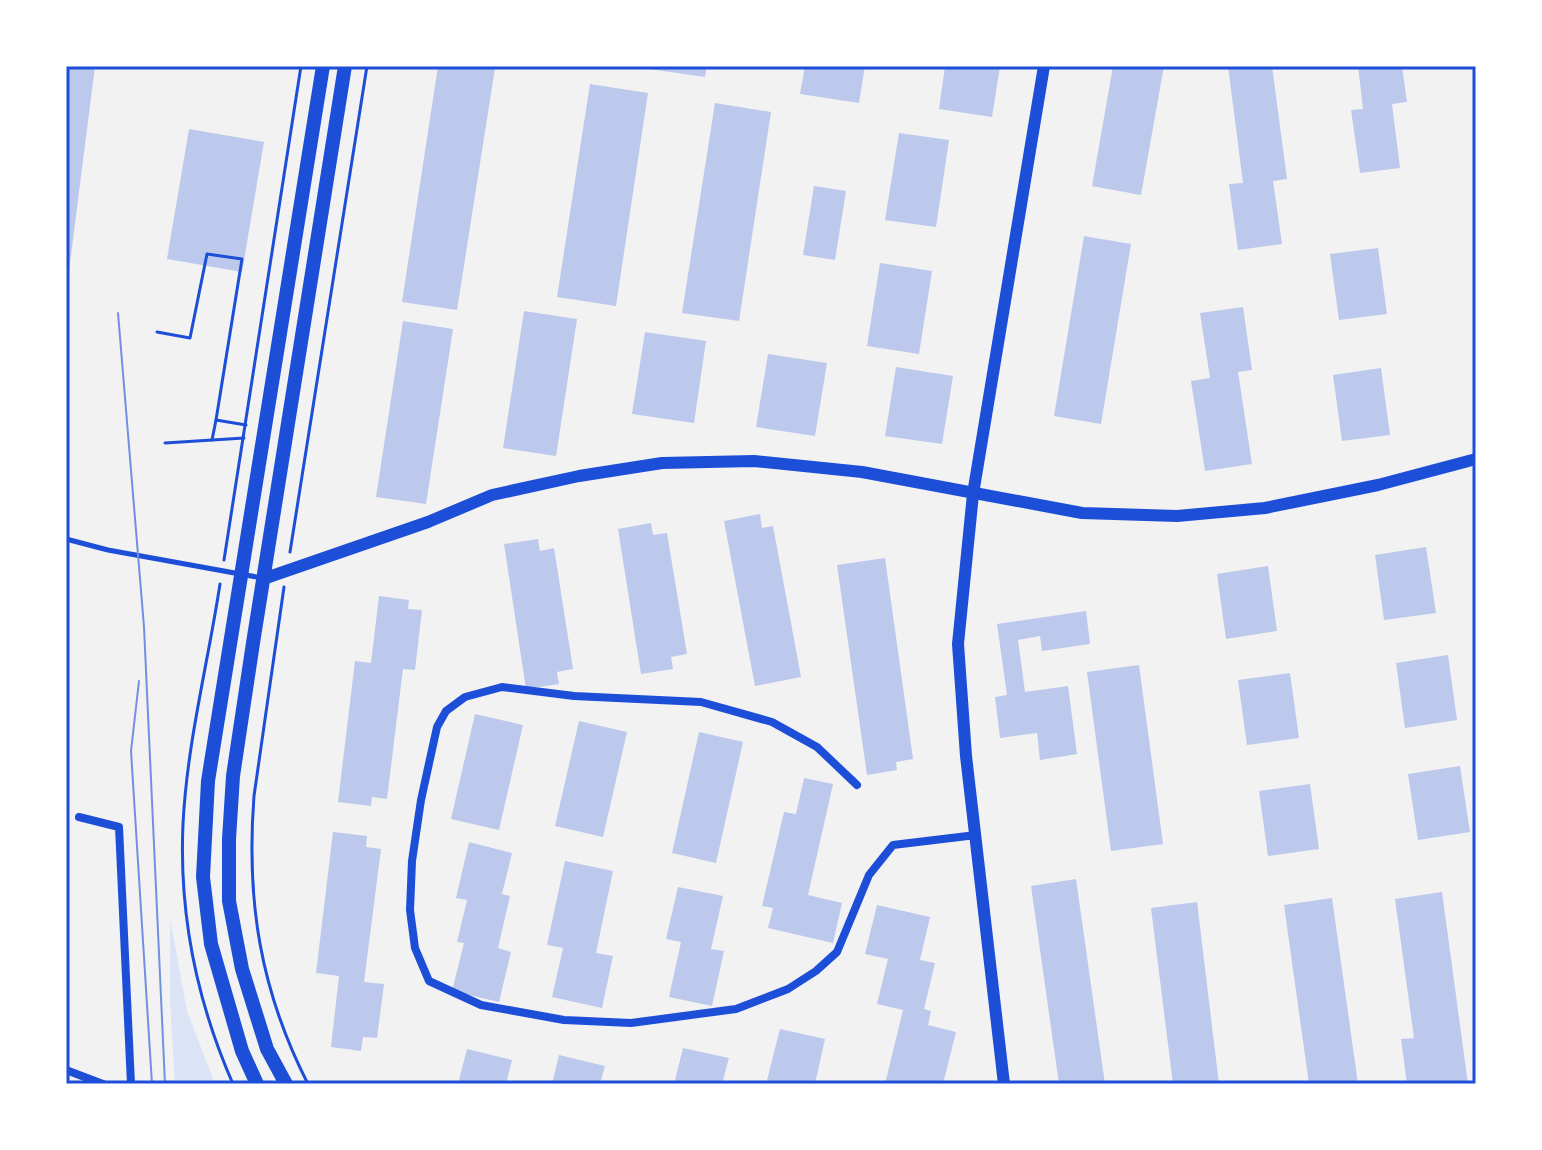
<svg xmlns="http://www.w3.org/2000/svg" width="1542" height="1150" viewBox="0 0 1542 1150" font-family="'Sofia Sans Condensed',sans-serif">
	<rect width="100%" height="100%" fill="#f2f2f2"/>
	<path fill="#dbe4f7" d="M170,918L187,1011L215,1084H175L170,1001Z"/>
	<g fill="#bdc9ec">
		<path d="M66,66H95L68,279H66Z"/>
		<path d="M438,66L495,68L457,310L402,302Z"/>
		<path d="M650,66H707L705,77L649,69Z"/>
		<path d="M805,66H865L859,103L800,94Z"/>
		<path d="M945,66H1000L992,117L939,109Z"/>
		<path d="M1113,66H1164L1141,195L1092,186Z"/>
		<path d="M1228,66H1272L1287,179L1273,181L1282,244L1238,250L1229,184L1243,183Z"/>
		<path d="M1358,66H1402L1407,102L1392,104L1400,168L1360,173L1351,110L1363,109Z"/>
		<path d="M590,84L648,93L616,306L557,297Z"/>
		<path d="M715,103L771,112L739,321L682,313Z"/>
		<path d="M189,129L264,142L242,272L167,259Z"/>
		<path d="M899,133L949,140L936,227L885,220Z"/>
		<path d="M814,186L846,191L835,260L803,255Z"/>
		<path d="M1084,236L1131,244L1101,424L1054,416Z"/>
		<path d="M1378,248L1387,314L1339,320L1330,254Z"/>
		<path d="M880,263L932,271L919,354L867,346Z"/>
		<path d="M1243,307L1252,370L1238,372L1252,464L1205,471L1191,381L1210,378L1200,313Z"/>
		<path d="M524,311L577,319L556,456L503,448Z"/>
		<path d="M403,321L453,329L426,504L376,497Z"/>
		<path d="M645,332L706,341L694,423L632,414Z"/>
		<path d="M768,354L827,363L815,436L756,427Z"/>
		<path d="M896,367L953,376L942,444L885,436Z"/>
		<path d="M1381,368L1390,435L1342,441L1333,375Z"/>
		<path d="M760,514L762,528L773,526L801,677L755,686L724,521Z"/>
		<path d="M651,523L653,535L667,533L687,654L671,657L673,669L641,674L618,529Z"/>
		<path d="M538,539L540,551L554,548L573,669L557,672L559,684L526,689L504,544Z"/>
		<path d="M1426,547L1436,613L1384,620L1375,555Z"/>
		<path d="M885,558L913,759L896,762L897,770L867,775L837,565Z"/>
		<path d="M1268,566L1277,631L1226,639L1217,574Z"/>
		<path d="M379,596L409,600L408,609L422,610L415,670L403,669L387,799L372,797L371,806L338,802L355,661L371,663Z"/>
		<path d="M1086,611L1090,644L1042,651L1040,636L1018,640L1025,692L1068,686L1077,754L1040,760L1037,733L1000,738L995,697L1007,695L997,624Z"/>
		<path d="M1448,655L1457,720L1405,728L1396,663Z"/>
		<path d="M1139,665L1163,844L1111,851L1087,672Z"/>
		<path d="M1290,673L1299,738L1247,745L1238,680Z"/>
		<path d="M475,714L523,725L499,830L451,819Z"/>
		<path d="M579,721L627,732L603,837L555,826Z"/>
		<path d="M699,732L743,742L716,863L672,853Z"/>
		<path d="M1460,766L1470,832L1418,840L1408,774Z"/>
		<path d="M804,778L833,784L808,895L842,903L833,943L768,928L773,908L762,906L784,812L796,814Z"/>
		<path d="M1310,784L1319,849L1268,856L1259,791Z"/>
		<path d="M333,832L367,836L366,847L381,849L364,982L384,984L377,1038L363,1037L361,1051L331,1047L339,976L316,973Z"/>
		<path d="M469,842L512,853L502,894L510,896L498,948L511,952L499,1002L452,991L464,943L457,942L467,900L456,898Z"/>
		<path d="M565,861L613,871L596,953L613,956L602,1008L552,997L563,948L547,945Z"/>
		<path d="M1076,879L1105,1084H1059L1031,886Z"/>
		<path d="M678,887L723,896L711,949L724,951L712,1006L669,997L681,942L666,939Z"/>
		<path d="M1442,892L1468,1084H1407L1401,1039L1414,1038L1395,899Z"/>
		<path d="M1332,898L1358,1084H1309L1284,905Z"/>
		<path d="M1197,902L1219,1084H1173L1151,908Z"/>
		<path d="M877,905L930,917L920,960L935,963L924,1009L931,1011L928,1025L956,1032L943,1084H885L903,1010L877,1004L888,959L865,954Z"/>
		<path d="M780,1029L825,1039L815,1084H766Z"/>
		<path d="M683,1048L729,1058L722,1084H674Z"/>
		<path d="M467,1049L512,1060L506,1084H458Z"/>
		<path d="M559,1055L605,1066L600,1084H552Z"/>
	</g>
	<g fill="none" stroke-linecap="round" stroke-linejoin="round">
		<g stroke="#1d4ed8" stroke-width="3">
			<path d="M157,332L190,338L207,254L242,259L216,420L246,425"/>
			<path d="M212,440L216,420"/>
			<path d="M165,443L244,438"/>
			<path d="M290,552L367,66"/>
			<path d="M224,560L301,66"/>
			<path d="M220,584C208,663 187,743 183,824C179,913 197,1002 233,1084"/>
			<path d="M284,587L254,796C246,900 260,990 308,1084"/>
		</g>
		<path stroke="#1d4ed8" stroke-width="5" d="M66,539L108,550L262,578"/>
		<g stroke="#1d4ed8" stroke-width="8">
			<path d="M857,785L817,747L772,722L701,702L574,696L502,687L465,697L446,711L437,727L421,800L412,861L410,910L415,948L429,981L481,1005L564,1020L631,1023L736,1009L788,989L816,971L837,952L869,875L893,845L976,835"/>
			<path d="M79,817L119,827L131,1084"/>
			<path d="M66,1070L103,1084"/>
		</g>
		<g stroke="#1d4ed8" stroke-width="12">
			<path d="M263,579L428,522L492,495L579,476L662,463L754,461L862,472L1082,513L1177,516L1265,508L1378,485L1476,459"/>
			<path d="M1004,1084L966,756L958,644L973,494L1044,66"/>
		</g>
		<g stroke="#1d4ed8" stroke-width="14">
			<path d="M257,1084L242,1051L211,944L203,877L208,781L323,66"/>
			<path d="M286,1084L267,1049L242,969L229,901V839L233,776L253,643L345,66"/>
		</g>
		<g stroke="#7290e2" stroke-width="2">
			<path d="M118,313L144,627L165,1084"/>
			<path d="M139,681L131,751L152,1084"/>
		</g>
	</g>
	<rect width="1542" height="1150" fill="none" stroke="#ffffff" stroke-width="136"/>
	<rect x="68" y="68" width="1406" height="1014" fill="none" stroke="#1d4ed8" stroke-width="3"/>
</svg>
